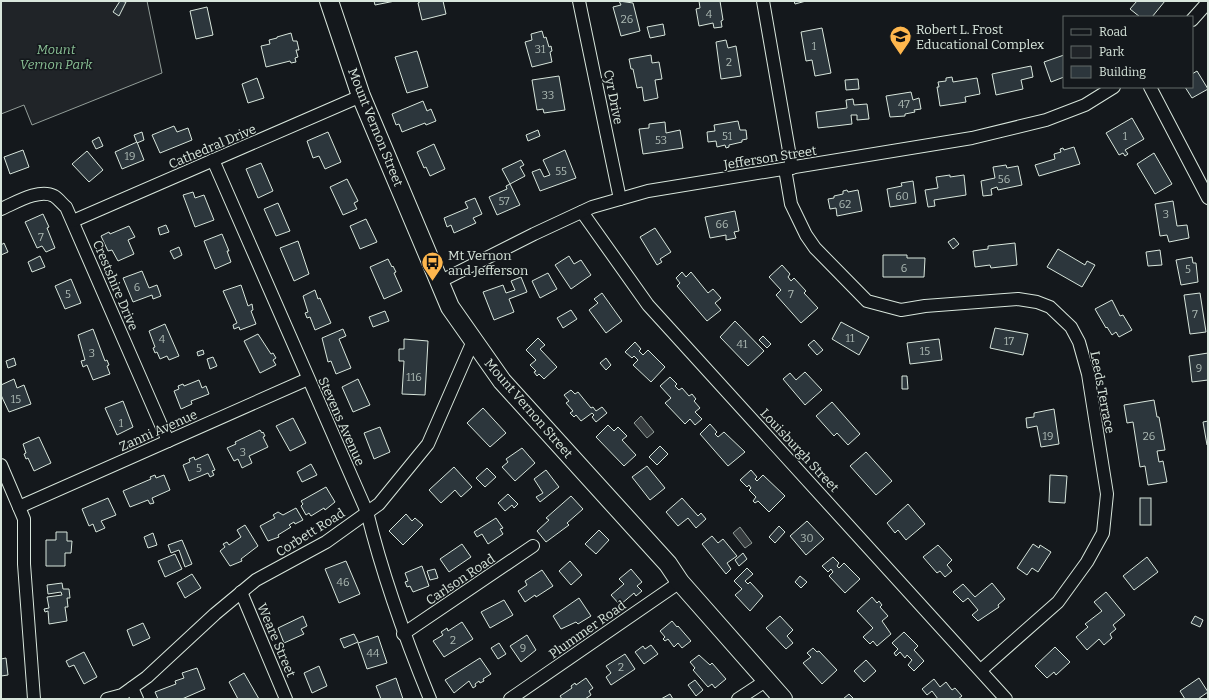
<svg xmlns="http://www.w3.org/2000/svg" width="1209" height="700" viewBox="0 0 1209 700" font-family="Bitter,serif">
	<rect width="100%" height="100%" fill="#14181c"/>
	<path fill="#202428" stroke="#939e99" d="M1,1H147L162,73L32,125L24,105L1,114Z"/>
	<g fill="#363b3e" stroke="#939e99">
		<path d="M641,416L654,432L647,438L634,423Z"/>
		<path d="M740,527L752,543L745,548L733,533Z"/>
	</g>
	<g fill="#2c363c" stroke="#d8e6dc">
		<path d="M120,1L126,2L119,16L113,12Z"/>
		<path d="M369,1H395L375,5L374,1Z"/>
		<path d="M421,1H443L446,14L422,20L418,3Z"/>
		<path d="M619,1L633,3L640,31L621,36L613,7L621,5Z"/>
		<path d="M699,1H720L723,20L721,21L722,27L714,28L713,23L699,26L696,9L700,8Z"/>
		<path d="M794,1H806L795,4Z"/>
		<path d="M1137,1H1165L1152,17H1140L1130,9Z"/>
		<path d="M207,7L213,35L196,39L190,11Z"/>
		<path d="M663,24L665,35L650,38L647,27Z"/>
		<path d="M822,28L831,73L815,76L812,60L806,61L801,32Z"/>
		<path d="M542,31L544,38L546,37L549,47L551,46L552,51L550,52L552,62L532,67L525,42L532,40L531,34Z"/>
		<path d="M291,33L293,41H297L299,50H296L298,57L295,58L296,62L291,63L290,61L266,67L261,46L270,44L269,40L277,38V37Z"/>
		<path d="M726,40L728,48L736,46L741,76L721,79L716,42Z"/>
		<path d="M417,51L428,87L407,93L395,57Z"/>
		<path d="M651,55L652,63L659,62L662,79L655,80L658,98L644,101L642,87L637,88L633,69H631L629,59Z"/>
		<path d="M1064,55V77L1051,82L1044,62Z"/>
		<path d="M1031,66L1033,77L1021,80L1023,89L996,95L992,74Z"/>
		<path d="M1197,71L1208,89L1192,98L1185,87H1192V74Z"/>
		<path d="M559,76L565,110L544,113L543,109L537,110L532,80Z"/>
		<path d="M952,77L953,82L977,78L980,94L965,97L966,102L940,106L937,87H939L938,82L946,81V78Z"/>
		<path d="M257,78L264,98L248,103L242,84Z"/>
		<path d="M858,79L859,89L846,90L845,80Z"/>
		<path d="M911,92L913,100L919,98L921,109L914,110L915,112L905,114V116L890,117L886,96Z"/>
		<path d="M853,99L854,105L867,104L869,119L857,120V115H851L852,124L818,128L816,112L847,108L846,100Z"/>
		<path d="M423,101L427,111L431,109L436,121L426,125L425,123L402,132L399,124L396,125L392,114Z"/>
		<path d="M1132,118L1144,139L1125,150L1128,154L1125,156L1123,153L1119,155L1106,133Z"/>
		<path d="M738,121L740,130H746L747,139L742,140V142L729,145V147L726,148L725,145L717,147L716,141L708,142L707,132L715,131L714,125Z"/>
		<path d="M665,122L666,133L680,130L683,148L643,154L639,129L649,128V124Z"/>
		<path d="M174,126L177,132L188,128L192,140L160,153L152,135Z"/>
		<path d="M538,130L540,136L528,141L526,135Z"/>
		<path d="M142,132L144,140L137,143L134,135Z"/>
		<path d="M328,132L341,162L325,169L319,156L313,158L307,141Z"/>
		<path d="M99,137L103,146L96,149L92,141Z"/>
		<path d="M137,142L144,160L122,169L115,152Z"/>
		<path d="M434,144L445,169L430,176L426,167L424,168L417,152Z"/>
		<path d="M1074,147L1080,164L1039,176L1035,165L1055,159L1054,154L1061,152L1060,149L1063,148L1064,150Z"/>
		<path d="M23,150L29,167L10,174L4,157Z"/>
		<path d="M565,150L576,178L540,191L532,172L540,169L544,177L550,175L543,160Z"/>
		<path d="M87,151L103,170L89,182L72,164Z"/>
		<path d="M1154,153L1172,184L1155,194L1137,164Z"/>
		<path d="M521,160L524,165L520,167L525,176L510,184L502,169Z"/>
		<path d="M261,163L273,191L258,198L246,169Z"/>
		<path d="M1006,165L1007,168L1018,166L1022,185L998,190L997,187L991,189L992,195L983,196L981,181L995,178L993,167Z"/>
		<path d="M950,175V177L964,175L966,195L934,200L935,206L928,207L925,190L938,188L936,177Z"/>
		<path d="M347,179L358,201L354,203L357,209L343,215L330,187Z"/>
		<path d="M913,181L916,203L890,207L887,189L902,186L901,183Z"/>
		<path d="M510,184L520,205L497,215L489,197L507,189L506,186Z"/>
		<path d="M847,190L848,192L858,190L862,211L837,216L836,208L830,209L828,199L834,198V196L843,194V191Z"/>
		<path d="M193,192L195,198L204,195L214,220L195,227L183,195Z"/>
		<path d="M475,198L482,214L473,218L476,223L454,233L451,225L447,227L444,218L468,208L465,202Z"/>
		<path d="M1173,201L1177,226L1187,225L1189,238L1169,242L1167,235L1160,236L1155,204Z"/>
		<path d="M278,203L290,231L276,236L264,209Z"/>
		<path d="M735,211L739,231L734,232L736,238L726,240V235L710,238L705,217Z"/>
		<path d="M43,214L49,227L47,228L55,248L46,252L42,246L37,248L25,222Z"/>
		<path d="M366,219L377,242L360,249L350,226Z"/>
		<path d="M166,225L169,232L160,235L158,228Z"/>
		<path d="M129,226L135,237L128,240L134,254L118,261L112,250L108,251L101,236L109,232L110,234Z"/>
		<path d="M655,228L671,252L660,259L662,262L657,265L640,237Z"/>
		<path d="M222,234L229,251H227L231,262L215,269L204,241Z"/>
		<path d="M954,238L959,244L953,249L948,242Z"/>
		<path d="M298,241L309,274L294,281L280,248Z"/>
		<path d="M4,243L8,252L1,255V245Z"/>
		<path d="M1015,243L1017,265L991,268L990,265L975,267L973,251L988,249V246Z"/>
		<path d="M179,247L182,255L174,259L170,251Z"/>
		<path d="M1058,249L1085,265L1087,261L1095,265L1082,287L1047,267Z"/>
		<path d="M1160,250L1162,265L1148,266L1146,252Z"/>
		<path d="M883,255H907V258H925L924,277H883Z"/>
		<path d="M40,256L45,267L32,272L28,262Z"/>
		<path d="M569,256L574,264L581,260L591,275L571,289L555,265Z"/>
		<path d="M1192,257L1193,263H1196L1198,282L1181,285L1176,260Z"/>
		<path d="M388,259L392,267L393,266L396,272L394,273L402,291L384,299L370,267Z"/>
		<path d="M782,265L790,274L788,277L791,281L794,278L806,291L804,293L818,308L801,323L776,295L781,290L769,277Z"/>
		<path d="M142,271L149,288L157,285L161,296L153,299L152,295L133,302L123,278Z"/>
		<path d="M682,272L686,277L691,272L708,293L713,289L721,298L715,303L721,310L707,321L677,286L680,283L676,278Z"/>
		<path d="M548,273L557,289L540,298L532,281Z"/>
		<path d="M521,277L527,292L509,299L514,312L494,320L483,292L503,285L506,293L515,290L511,281Z"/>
		<path d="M71,279L81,303L65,309L55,286Z"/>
		<path d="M241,285L248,306L252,304L253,310L251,311L256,324L240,330L239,327L234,329L233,325L237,323L223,291Z"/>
		<path d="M315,290L318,299L320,298L331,323L315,330L310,317L307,318L305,313L308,312L303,296Z"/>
		<path d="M602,293L622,321L606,333L589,310L598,303L594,299Z"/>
		<path d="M1200,293L1206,332L1190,334L1184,295Z"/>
		<path d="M1112,300L1120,316L1123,315L1132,330L1119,337L1116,332L1112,335L1107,327L1106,328L1095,309Z"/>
		<path d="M571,310L577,319L563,328L557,318Z"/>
		<path d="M385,311L389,321L373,327L369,317Z"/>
		<path d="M735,321L764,351L748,366L720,337Z"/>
		<path d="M841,322L869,337L859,355L832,339Z"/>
		<path d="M165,324L179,356L169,360L167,356L160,359L157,352L155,353L153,348L155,347L149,331Z"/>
		<path d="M995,328L1028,334L1023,355L990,348Z"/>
		<path d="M93,329L105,361L107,360L109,365L107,366L110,374L93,380L87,365L83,367L81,361L85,360L78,335Z"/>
		<path d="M343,329L346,336L339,339L351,368L336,374L331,361L328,362L322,338Z"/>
		<path d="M258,334L271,354L273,353L276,358L273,360L276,365L260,373L244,341Z"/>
		<path d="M763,336L771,344L767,348L759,340Z"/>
		<path d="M538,338L545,345L540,349L557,367L544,379L539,374L537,376L534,372L536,371L530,365L536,360L526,350Z"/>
		<path d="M404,339L428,341L425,395L402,394L404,361H399V349H404Z"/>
		<path d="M939,339L942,360L910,364L907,343Z"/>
		<path d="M814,340L823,350L817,355L808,345Z"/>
		<path d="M635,342L641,349L639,351L643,355L648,350L665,367L651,382L633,365L638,360L634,356L632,358L625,352Z"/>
		<path d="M203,350L204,354L198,356L197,352Z"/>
		<path d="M1208,353V380L1192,382L1189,356Z"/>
		<path d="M213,357L217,366L210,369L207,359Z"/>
		<path d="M14,358L16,365L8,368L6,361Z"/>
		<path d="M606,358L611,365L606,370L600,363Z"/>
		<path d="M805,372L822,390L805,405L783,379L790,373L796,380Z"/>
		<path d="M902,376H907L908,389H902Z"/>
		<path d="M670,377L677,384L675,386L679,390L682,388L689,396L692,394L696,399L694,401L700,408L695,412L702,419L695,425L690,419L685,424L665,403L671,398L660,386Z"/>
		<path d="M14,379L17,388L24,385L31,404L9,412L1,395V385Z"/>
		<path d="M358,379L370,405L353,412L342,387Z"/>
		<path d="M199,380L202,388L206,386L209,394L191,401L192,404L181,409L174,391L179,389L178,386L183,384L184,386Z"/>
		<path d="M571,390L575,394L578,392L591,408L593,407L596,411L602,407L607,413L596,422L592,417L594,415L592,413L581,421L576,415L574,417L570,413L573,411L566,403L569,401L564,395Z"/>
		<path d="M1154,400L1157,417H1159L1165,450L1157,451L1159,462L1163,461L1167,482L1148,485L1145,466L1140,467L1133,422L1127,423L1124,405Z"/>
		<path d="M123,401L133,427L117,435L105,408Z"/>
		<path d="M832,402L860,434L848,445L837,433L834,436L816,416Z"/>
		<path d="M483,408L506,433L490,447L467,423Z"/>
		<path d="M1054,409L1059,444L1041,447L1037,426L1027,428L1026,418L1034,417V413Z"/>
		<path d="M293,418L306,443L290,451L276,426Z"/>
		<path d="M1208,421V445H1207L1203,422Z"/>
		<path d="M710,424L717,432L715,434L718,437L724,432L745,452L728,466L700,434Z"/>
		<path d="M608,425L614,431L618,427L627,436L622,440L636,455L624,466L596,437Z"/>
		<path d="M380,427L390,452L374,459L364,433Z"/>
		<path d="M260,430L262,433L263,432L265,436L263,437L268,447L249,456L252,463L242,468L238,459L234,461L227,448L236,444L235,442Z"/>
		<path d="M39,437L51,463L34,471L28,458L26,459L24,454L26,453L23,444Z"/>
		<path d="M660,446L668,454L657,465L649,457Z"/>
		<path d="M522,448L535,463L515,481L502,467L508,462L506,459Z"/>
		<path d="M866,452L892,481L876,495L850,466Z"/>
		<path d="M208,454L215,470L212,471L214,475L210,477L208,473L189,481L183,465L190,462L189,459L194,457L195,460Z"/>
		<path d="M311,464L317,475L302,482L297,472Z"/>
		<path d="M647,466L665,488L650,500L632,477Z"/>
		<path d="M454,467L472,487L461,497L455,490L441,503L429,490Z"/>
		<path d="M487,468L496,477L485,487L476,478Z"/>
		<path d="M546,470L559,487L540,502L536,497L543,493L534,479Z"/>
		<path d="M751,470L757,477L755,479L757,481L763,475L785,496L769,512L758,501L755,503L753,501L756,497L749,490L751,488L749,485L747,487L740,480Z"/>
		<path d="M155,475L156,478L164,475L170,490L152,498L154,503L150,504L148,500L130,507L123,491L151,479L150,477Z"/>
		<path d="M1050,475L1067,476L1065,503L1049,502Z"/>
		<path d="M326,487L335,502L325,510L324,508L311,516L309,513L306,515L301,506L303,504L301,501Z"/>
		<path d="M508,494L518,504L514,508L512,505L505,511L498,503Z"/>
		<path d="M571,496L583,509L567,523L569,525L546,542L537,531L549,520L546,518Z"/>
		<path d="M108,498L116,515L101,521L105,528L96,532L93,524L89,526L82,509Z"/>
		<path d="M682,498L698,516L701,513L706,519L696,528L688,518L678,526L666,512Z"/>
		<rect x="1140" y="498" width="11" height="27"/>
		<path d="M908,504L925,524L906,540L898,530L895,533L887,523Z"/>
		<path d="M296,508L303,520L295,524L294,522L289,525L291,527L278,535L279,537L268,541L260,526L275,518L273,515L278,512L283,515Z"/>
		<path d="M406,514L412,521L415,518L423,525L403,545L389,531Z"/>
		<path d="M496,518L503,528L500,529L503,534L488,544L482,534L477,537L474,532Z"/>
		<path d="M807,521L824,539L806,555L790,536Z"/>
		<path d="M245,525L258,546L241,559L242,561L230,566L220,551L225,547L223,544L227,542L229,545L241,537L237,530Z"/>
		<path d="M779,526L785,532L775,543L769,537Z"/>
		<path d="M599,530L609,540L596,554L585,544Z"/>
		<path d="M56,532H67V541H72L71,553H65V566H46V540H56Z"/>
		<path d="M153,533L157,545L148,548L144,537Z"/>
		<path d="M712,536L718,543L723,539L737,556L727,563L731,569L726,574L702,544Z"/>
		<path d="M182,540L192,564L185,567L179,550L171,553L168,545Z"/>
		<path d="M462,544L471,557L449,572L440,559Z"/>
		<path d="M1033,544L1039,548L1040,545L1051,552L1038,572L1032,568L1027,575L1017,568Z"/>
		<path d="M938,545L952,560L947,565L952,571L945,577L940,571L937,573L923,557Z"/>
		<path d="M743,553L747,559L739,566L735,560Z"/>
		<path d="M175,554L182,569L165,577L158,561Z"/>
		<path d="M833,557L839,563L837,566L839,568L844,563L860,579L845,593L829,576L833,572L831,569L828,572L822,566Z"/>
		<path d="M1147,557L1158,572L1134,590L1123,576Z"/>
		<path d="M346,561L360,594L339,603L325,569Z"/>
		<path d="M570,561L582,575L571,585L559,571Z"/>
		<path d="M422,566L429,586L413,592L410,586L407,587L405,582L408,581L405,573Z"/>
		<path d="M747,568L753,574L745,581L748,584L750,582L763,596L750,611L735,595L742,589L734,581Z"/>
		<path d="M435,569L438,578L430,580L427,571Z"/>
		<path d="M631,569L642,582L637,586L642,591L636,596L634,593L620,605L611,595L624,584L619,579Z"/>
		<path d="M542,570L553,586L536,597L535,595L525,602L518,591L527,585L525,581Z"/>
		<path d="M192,574L201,588L185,598L177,583Z"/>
		<path d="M800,576L807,582L801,588L795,582Z"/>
		<path d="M62,583L63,589H69L70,598H67L68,607H65L67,621L49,624L48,611L45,612L44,609L49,608L47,597L62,595L61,592L48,594L47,585Z"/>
		<path d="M992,583L1005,599L998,605L999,607L978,621L972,615L978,610L968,598L963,602L953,592L963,584L975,597Z"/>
		<path d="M1106,592L1125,615L1113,625L1116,629L1110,634L1112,638L1104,645L1099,639L1087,650L1076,637L1088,627L1085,624L1102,611L1094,602Z"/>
		<path d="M872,597L877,603L879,601L882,605L880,607L888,616L882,621L891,634L877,646L873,641L870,644L863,637L873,628L857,611Z"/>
		<path d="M579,598L591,616L578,624L576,622L561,629L553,616Z"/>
		<path d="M504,600L513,615L490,628L481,612Z"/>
		<path d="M303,616L307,626L301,629L304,634L284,643L278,628Z"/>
		<path d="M780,616L793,630L787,636L793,643L786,649L766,628Z"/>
		<path d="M1195,616L1203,620L1200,627L1191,623Z"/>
		<path d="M672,621L677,627L678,626L691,641L682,648L678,643L674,647L668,639L665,641L663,639L665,637L660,631Z"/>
		<path d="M462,622L473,639L444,657L433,641L443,635L441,632L447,628L448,631Z"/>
		<path d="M143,623L150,638L133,646L127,630Z"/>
		<path d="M904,632L918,646L914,650L924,661L914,671L908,665L912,660L907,655L905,658L900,652L896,656L894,653L898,649L892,643Z"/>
		<path d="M354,634L358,642L344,648L340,639Z"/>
		<path d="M527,635L536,650L521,662L510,646Z"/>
		<path d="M378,636L387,663L367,669L358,643Z"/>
		<path d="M499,643L506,654L498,659L491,648Z"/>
		<path d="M651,645L658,654L644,664L635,652L643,646L645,649Z"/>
		<path d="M1055,647L1070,662L1056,675L1054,672L1047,678L1035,666Z"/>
		<path d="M813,648L817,652L819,651L837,670L822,684L803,663L811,657L807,653Z"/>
		<path d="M84,652L97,677L84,684L74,665L69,667L66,661Z"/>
		<path d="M625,654L635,669L611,685L606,677L611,673L606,666Z"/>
		<path d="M699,655L710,665L712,663L726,679L715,688L712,684L708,687L693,670L695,668L690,662Z"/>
		<path d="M6,658L8,675L1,676V659Z"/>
		<path d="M480,658L491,674L483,679L484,681L480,683L479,681L475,684L476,686L473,688L469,681L454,693L445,680Z"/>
		<path d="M866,660L876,671L864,682L854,671Z"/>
		<path d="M319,666L327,686L312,693L304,673Z"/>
		<path d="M197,668L205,689L182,699H158L155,692L176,684L175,681L184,678L182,673Z"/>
		<path d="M244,673L259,699H238L229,682Z"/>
		<path d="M396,678L403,699H381L376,686Z"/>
		<path d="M586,678L593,688L589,691L591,695L585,699H562L560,696L572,688L571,686L575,683L576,685Z"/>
		<path d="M1199,678L1208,692L1198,699H1185L1180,691Z"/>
		<path d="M934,679L940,687L946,682L952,690L955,688L962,696L958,699H938L932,691L927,695L922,689Z"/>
		<path d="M695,680L703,690L696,696L688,685Z"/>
		<path d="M670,694L673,699H661Z"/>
		<path d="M849,694L854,699H843Z"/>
	</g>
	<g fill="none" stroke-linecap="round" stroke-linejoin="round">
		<defs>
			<g id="street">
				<path d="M579,1L620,199"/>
				<path d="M763,1L792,168"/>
				<path d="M1192,20L1208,2"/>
				<path d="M1150,87L1208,198"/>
				<path d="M213,160L367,512C383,577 405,638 430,699"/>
				<path d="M785,169L791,204L806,235L815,248L867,301L901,310L925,306L1018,299L1037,302L1050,307L1071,327L1079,342L1088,374L1107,494L1103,533L1087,562L1058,602L981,670"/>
				<path d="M1,209C15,203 39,188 54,196C59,199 62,204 66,207L168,441"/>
				<path d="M582,212L648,305L1006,699"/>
				<path d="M73,221L361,96"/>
				<path d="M439,282L534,234L592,207L648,191L972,138L1046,120L1085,105L1114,87"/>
				<path d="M1,465L24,519V564L34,699"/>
				<path d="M19,507L308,379"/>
				<path d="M241,592L286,699"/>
				<path d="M403,634L533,546"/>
				<path d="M132,688L137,699"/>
				<path d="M107,699L122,695L147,677L215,614L256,580L326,542L379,504L428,444L473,341"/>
				<path d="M510,699L680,582"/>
				<path d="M738,699L767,680"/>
			</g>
			<path id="secondary" d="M329,1L361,96L450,307L502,381L668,564L680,582L783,699"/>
		</defs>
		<use href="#street" stroke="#d8e6dc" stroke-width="14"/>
		<use href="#secondary" stroke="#d8e6dc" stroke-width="20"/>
		<use href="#street" stroke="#14181c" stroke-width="12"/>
		<use href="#secondary" stroke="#14181c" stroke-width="18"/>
	</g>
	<defs>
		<symbol id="school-pin" viewBox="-11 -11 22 30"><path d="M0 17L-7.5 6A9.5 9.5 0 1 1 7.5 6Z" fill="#ffb74d" stroke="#14181c"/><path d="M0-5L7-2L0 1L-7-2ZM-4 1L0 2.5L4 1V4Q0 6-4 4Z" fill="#111"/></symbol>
		<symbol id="bus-pin" viewBox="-11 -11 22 30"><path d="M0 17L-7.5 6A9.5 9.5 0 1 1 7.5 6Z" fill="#ffb74d" stroke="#14181c"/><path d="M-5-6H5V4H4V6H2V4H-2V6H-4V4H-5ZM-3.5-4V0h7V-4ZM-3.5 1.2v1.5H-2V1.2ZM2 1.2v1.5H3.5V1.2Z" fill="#111"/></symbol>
	</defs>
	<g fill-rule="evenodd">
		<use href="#school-pin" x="888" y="24" width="25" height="34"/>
		<use href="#bus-pin" x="420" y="250" width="25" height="34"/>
	</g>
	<g text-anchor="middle" stroke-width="3" stroke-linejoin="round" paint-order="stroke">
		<g font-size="11" fill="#adbab4">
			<text x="709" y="18">4</text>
			<text x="627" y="23">26</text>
			<text x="814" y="50">1</text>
			<text x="540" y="53">31</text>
			<text x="729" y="66">2</text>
			<text x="548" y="99">33</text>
			<text x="904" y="108">47</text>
			<text x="727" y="140">51</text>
			<text x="1125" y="140">1</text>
			<text x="661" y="144">53</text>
			<text x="130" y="160">19</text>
			<text x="561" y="175">55</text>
			<text x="1004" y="183">56</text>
			<text x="902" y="200">60</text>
			<text x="504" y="205">57</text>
			<text x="845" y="208">62</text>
			<text x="1166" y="218">3</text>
			<text x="722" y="228">66</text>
			<text x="41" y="241">7</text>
			<text x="904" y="272">6</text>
			<text x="1188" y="273">5</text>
			<text x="137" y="291">6</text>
			<text x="68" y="298">5</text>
			<text x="791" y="298">7</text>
			<text x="1195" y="318">7</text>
			<text x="850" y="342">11</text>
			<text x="162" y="343">4</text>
			<text x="1009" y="345">17</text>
			<text x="742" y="348">41</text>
			<text x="925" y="355">15</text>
			<text x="92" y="357">3</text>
			<text x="1199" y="372">9</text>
			<text x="414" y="381">116</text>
			<text x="16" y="403">15</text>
			<text x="121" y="427">1</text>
			<text x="1048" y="440">19</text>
			<text x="1149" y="440">26</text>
			<text x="243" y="456">3</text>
			<text x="199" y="472">5</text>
			<text x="807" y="542">30</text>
			<text x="343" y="586">46</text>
			<text x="453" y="644">2</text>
			<text x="523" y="652">9</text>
			<text x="373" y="657">44</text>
			<text x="621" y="671">2</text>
		</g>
		<g font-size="13" fill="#d8e6dc" stroke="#14181c" text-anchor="start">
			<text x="916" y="34">Robert L. Frost<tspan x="916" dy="15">Educational Complex</tspan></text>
			<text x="448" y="260">Mt Vernon<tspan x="448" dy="15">and Jefferson</tspan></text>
		</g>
		<g font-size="13" font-style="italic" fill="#8ac095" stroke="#14181c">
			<text x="56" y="54">Mount<tspan x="56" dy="15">Vernon Park</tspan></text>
		</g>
		<g font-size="13" fill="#d8e6dc" stroke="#14181c">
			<text transform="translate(614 97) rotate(79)" y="5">Cyr Drive</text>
			<text transform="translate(376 127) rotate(68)" y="5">Mount Vernon Street</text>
			<text transform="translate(212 146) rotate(-23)" y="5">Cathedral Drive</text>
			<text transform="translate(770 157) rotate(-9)" y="5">Jefferson Street</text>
			<text transform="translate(116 285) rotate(67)" y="5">Crestshire Drive</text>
			<text transform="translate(1103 392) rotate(79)" y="5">Leeds Terrace</text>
			<text transform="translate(529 408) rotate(49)" y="5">Mount Vernon Street</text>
			<text transform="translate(342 421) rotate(66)" y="5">Stevens Avenue</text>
			<text transform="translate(158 430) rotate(-24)" y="5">Zanni Avenue</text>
			<text transform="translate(800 450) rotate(47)" y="5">Louisburgh Street</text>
			<text transform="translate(310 532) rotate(-32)" y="5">Corbett Road</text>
			<text transform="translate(460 579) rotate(-34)" y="5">Carlson Road</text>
			<text transform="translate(587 629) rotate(-35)" y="5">Plummer Road</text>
			<text transform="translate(277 640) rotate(67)" y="5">Weare Street</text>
		</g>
	</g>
	<rect width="1209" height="700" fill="none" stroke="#d8e6dc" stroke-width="4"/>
	<rect x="1063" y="16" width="130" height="72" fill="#14181c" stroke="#626a69"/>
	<rect x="1071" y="29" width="20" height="6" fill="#14181c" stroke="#626a69"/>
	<text x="1099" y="36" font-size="12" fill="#d8e6dc">Road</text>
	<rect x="1071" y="46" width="20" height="12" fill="#202428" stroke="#626a69"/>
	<text x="1099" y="56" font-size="12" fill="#d8e6dc">Park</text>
	<rect x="1071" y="66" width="20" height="12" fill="#2c363c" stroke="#626a69"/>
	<text x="1099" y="76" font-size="12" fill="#d8e6dc">Building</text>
</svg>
